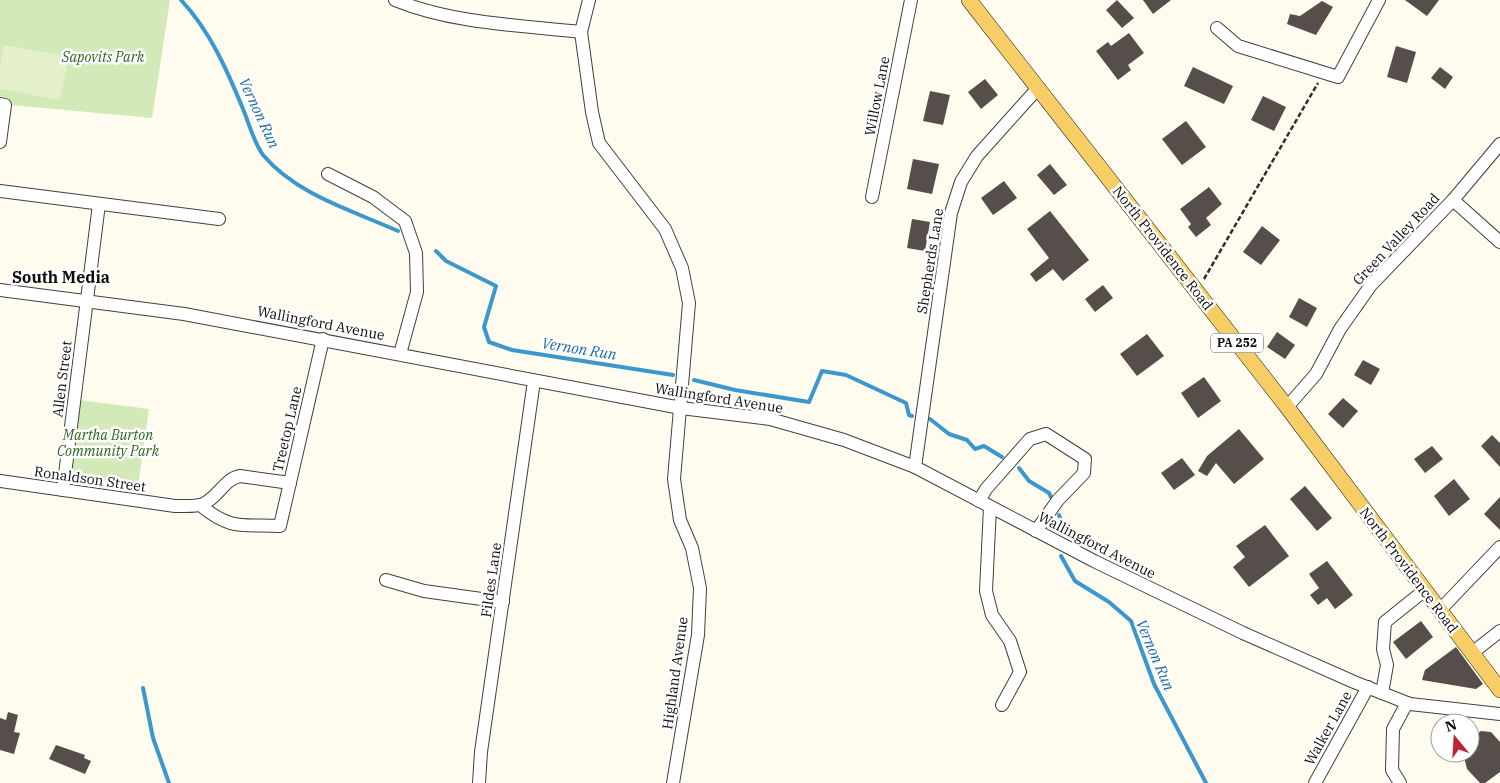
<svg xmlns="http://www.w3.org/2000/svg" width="1500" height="783" viewBox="0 0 1500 783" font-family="'IBM Plex Serif',serif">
	<rect width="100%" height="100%" fill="#fffbee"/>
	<g fill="#d3e9b8">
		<path d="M0,0H170L152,118L0,104Z"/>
		<path d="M79,400L149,409L138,486L68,477Z"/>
	</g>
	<path fill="#e4f0ca" d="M4,45L69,57L60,100L0,89V67Z"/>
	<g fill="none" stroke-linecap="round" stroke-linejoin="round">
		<g stroke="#3b98cc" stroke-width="4">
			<path d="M181,0C210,31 227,70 243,109C249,123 254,143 263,155C297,195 351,210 398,231"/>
			<path d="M436,251L446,261L496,286L484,327L489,342L512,350L673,375"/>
			<path d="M694,380L735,390L809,402L822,371L846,375L906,403L909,415L912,416"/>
			<path d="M930,419L949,434L967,440L975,449L984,446L1002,457"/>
			<path d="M1019,468L1029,481L1049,493L1053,501"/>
			<path d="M1059,515L1064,528"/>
			<path d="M1061,556L1075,581L1109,602L1131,621L1154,684L1206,783"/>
			<path d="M143,688L153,738L169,783"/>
		</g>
	</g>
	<g fill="#564e4a">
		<path d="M1117,0L1134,18L1122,28L1106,10Z"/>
		<path d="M1143,0H1171L1153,14Z"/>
		<path d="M1405,0H1439L1427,16Z"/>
		<path d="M1322,1L1333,7L1316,35L1287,24L1290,14L1300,16Z"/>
		<path d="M1129,33L1144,53L1128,65L1131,70L1118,80L1096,51L1108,42L1111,46Z"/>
		<path d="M1396,46L1416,52L1407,83L1387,77Z"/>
		<path d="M1193,67L1233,86L1224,104L1184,86Z"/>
		<path d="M1440,67L1453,77L1445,89L1431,78Z"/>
		<path d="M985,79L998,95L981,109L968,92Z"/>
		<path d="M930,91L950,95L943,125L923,121Z"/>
		<path d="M1263,96L1286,107L1274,131L1251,120Z"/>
		<path d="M1186,121L1206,147L1182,165L1162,139Z"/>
		<path d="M913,159L939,164L932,194L907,189Z"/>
		<path d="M1050,164L1067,185L1054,195L1037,175Z"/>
		<path d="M1004,181L1017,198L993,215L981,198Z"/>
		<path d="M1209,187L1222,204L1206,218L1211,225L1196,237L1188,227L1191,224L1180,209Z"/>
		<path d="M1050,211L1089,260L1063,281L1053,269L1036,282L1030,274L1049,258L1027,229Z"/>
		<path d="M912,219L930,222L925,251L907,248Z"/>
		<path d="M1262,226L1280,240L1261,265L1243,252Z"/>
		<path d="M1103,285L1113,298L1095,312L1085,299Z"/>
		<path d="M1299,298L1317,308L1307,327L1289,317Z"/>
		<path d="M1277,332L1295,345L1285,359L1267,347Z"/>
		<path d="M1147,334L1164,356L1137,376L1120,354Z"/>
		<path d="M1363,360L1380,369L1371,385L1354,375Z"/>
		<path d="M1204,377L1221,401L1198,418L1181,393Z"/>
		<path d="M1343,398L1358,411L1343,428L1328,414Z"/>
		<path d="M1239,429L1264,459L1234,484L1216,463L1207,476L1198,471L1207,456Z"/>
		<path d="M1492,435L1500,443V467L1481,446Z"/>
		<path d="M1432,446L1443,459L1425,473L1414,459Z"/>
		<path d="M1182,458L1195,475L1174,490L1161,473Z"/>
		<path d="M1454,479L1470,499L1449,516L1434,496Z"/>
		<path d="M1305,486L1332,518L1317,531L1290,499Z"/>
		<path d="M1500,497V530L1484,514Z"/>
		<path d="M1265,525L1289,556L1249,587L1233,567L1245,557L1236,546Z"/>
		<path d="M1327,561L1353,595L1335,609L1327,598L1318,605L1310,595L1319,588L1309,574Z"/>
		<path d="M1421,621L1433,637L1406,659L1393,642Z"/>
		<path d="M1456,647L1483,684L1476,689L1422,680L1425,670Z"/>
		<path d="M8,712L18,715L14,732L20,733L14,754L0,750V718L6,720Z"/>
		<path d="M1481,731L1491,732L1500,742V772L1485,783H1480L1467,769L1463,753H1470V739Z"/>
		<path d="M56,745L85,755L84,758L91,761L85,774L49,759Z"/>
	</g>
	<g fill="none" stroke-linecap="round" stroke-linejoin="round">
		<defs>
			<g id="minor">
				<path d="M395,0C454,24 519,25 581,32"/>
				<path d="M589,0L581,32L592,112L599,143L665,229L682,268L689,303L674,479L680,520L692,548L700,588L698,635L673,783"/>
				<path d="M1217,28L1238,46L1338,77L1379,0"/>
				<path d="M0,104L5,105L0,142"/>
				<path d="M328,174L373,197L405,221L416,253L417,292L400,354"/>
				<path d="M0,191L219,219"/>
				<path d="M872,197L911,0"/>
				<path d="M1453,200L1500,242"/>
				<path d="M0,290L184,314L681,408L770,419L844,440L915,467L1094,561L1243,633L1354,682L1410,704L1500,714"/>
				<path d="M1287,407L1316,374L1340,329L1371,285L1453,200L1500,144"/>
				<path d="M915,467L951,213L961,182L977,156L1038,88"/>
				<path d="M0,481L175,506C183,506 195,507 203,504C218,498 224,479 240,476L290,483"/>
				<path d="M63,490L99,204"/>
				<path d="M979,501L986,489L1030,439L1046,434L1085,459L1084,473L1058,500L1036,531"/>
				<path d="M200,505C231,531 243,524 280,526L323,339"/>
				<path d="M990,507L986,591L992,615L1010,641L1020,672L1002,705"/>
				<path d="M386,580L424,591L503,602"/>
				<path d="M1440,610L1500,547"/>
				<path d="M1472,653L1500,631"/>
				<path d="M1382,693L1387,665L1383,649L1385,622L1425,590"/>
				<path d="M479,783L481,752L534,381"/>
				<path d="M1315,783L1368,687"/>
				<path d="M1400,783L1392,770L1393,729L1407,703"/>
			</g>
			<path id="major" d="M969,0L1287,407L1500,690"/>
		</defs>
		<use href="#minor" stroke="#404040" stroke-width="14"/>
		<use href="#major" stroke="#1e1e1e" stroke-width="16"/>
		<path stroke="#2f2f2f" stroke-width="2.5" stroke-dasharray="5 2.5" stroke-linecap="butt" d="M1204,279L1318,83"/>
		<use href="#minor" stroke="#fff" stroke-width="12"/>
		<use href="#major" stroke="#f7ce66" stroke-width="15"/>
	</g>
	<g text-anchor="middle" stroke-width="5" stroke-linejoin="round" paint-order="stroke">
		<rect fill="#fff" stroke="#565656" stroke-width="1" x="1211" y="333.5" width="52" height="19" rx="4"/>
		<g font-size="12" font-weight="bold" fill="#0d0d0d">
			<text x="1237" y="347">PA 252</text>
		</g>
		<g font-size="14" font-style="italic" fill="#30651e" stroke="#fff">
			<text x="103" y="62">Sapovits Park</text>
			<text x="108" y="440">Martha Burton<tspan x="108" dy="16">Community Park</tspan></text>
		</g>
		<g font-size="14" fill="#0d0d0d" stroke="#fff">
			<text transform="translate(877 96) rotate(-79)" y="5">Willow Lane</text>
			<text transform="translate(1396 239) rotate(-47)" y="5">Green Valley Road</text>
			<text transform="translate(1163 248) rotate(52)" y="5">North Providence Road</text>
			<text transform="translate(930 261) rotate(-81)" y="5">Shepherds Lane</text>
			<text transform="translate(321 323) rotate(11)" y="5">Wallingford Avenue</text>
			<text transform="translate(62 379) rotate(-83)" y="5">Allen Street</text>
			<text transform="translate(719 398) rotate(9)" y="5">Wallingford Avenue</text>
			<text transform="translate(287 429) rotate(-77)" y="5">Treetop Lane</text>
			<text transform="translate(90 479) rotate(8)" y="5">Ronaldson Street</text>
			<text transform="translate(1097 545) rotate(27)" y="5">Wallingford Avenue</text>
			<text transform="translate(1409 570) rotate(53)" y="5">North Providence Road</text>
			<text transform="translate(491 580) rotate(-82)" y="5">Fildes Lane</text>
			<text transform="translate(675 673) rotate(-82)" y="5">Highland Avenue</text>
			<text transform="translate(1328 728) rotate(-61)" y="5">Walker Lane</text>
		</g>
		<g font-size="15" font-style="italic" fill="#18699e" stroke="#fff">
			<text transform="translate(259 113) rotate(65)" y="5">Vernon Run</text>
			<text transform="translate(579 349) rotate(9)" y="5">Vernon Run</text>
			<text transform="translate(1155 655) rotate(67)" y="5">Vernon Run</text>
		</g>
		<g font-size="16" font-weight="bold" fill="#0d0d0d" stroke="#fff">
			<text x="61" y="283">South Media</text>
		</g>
	</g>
	<g transform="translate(1455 738) rotate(342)"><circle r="24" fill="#ffffff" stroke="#9e9e9e"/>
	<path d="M0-4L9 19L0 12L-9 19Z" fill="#bc2634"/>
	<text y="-8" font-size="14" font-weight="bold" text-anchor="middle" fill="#0d0d0d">N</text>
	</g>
</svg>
